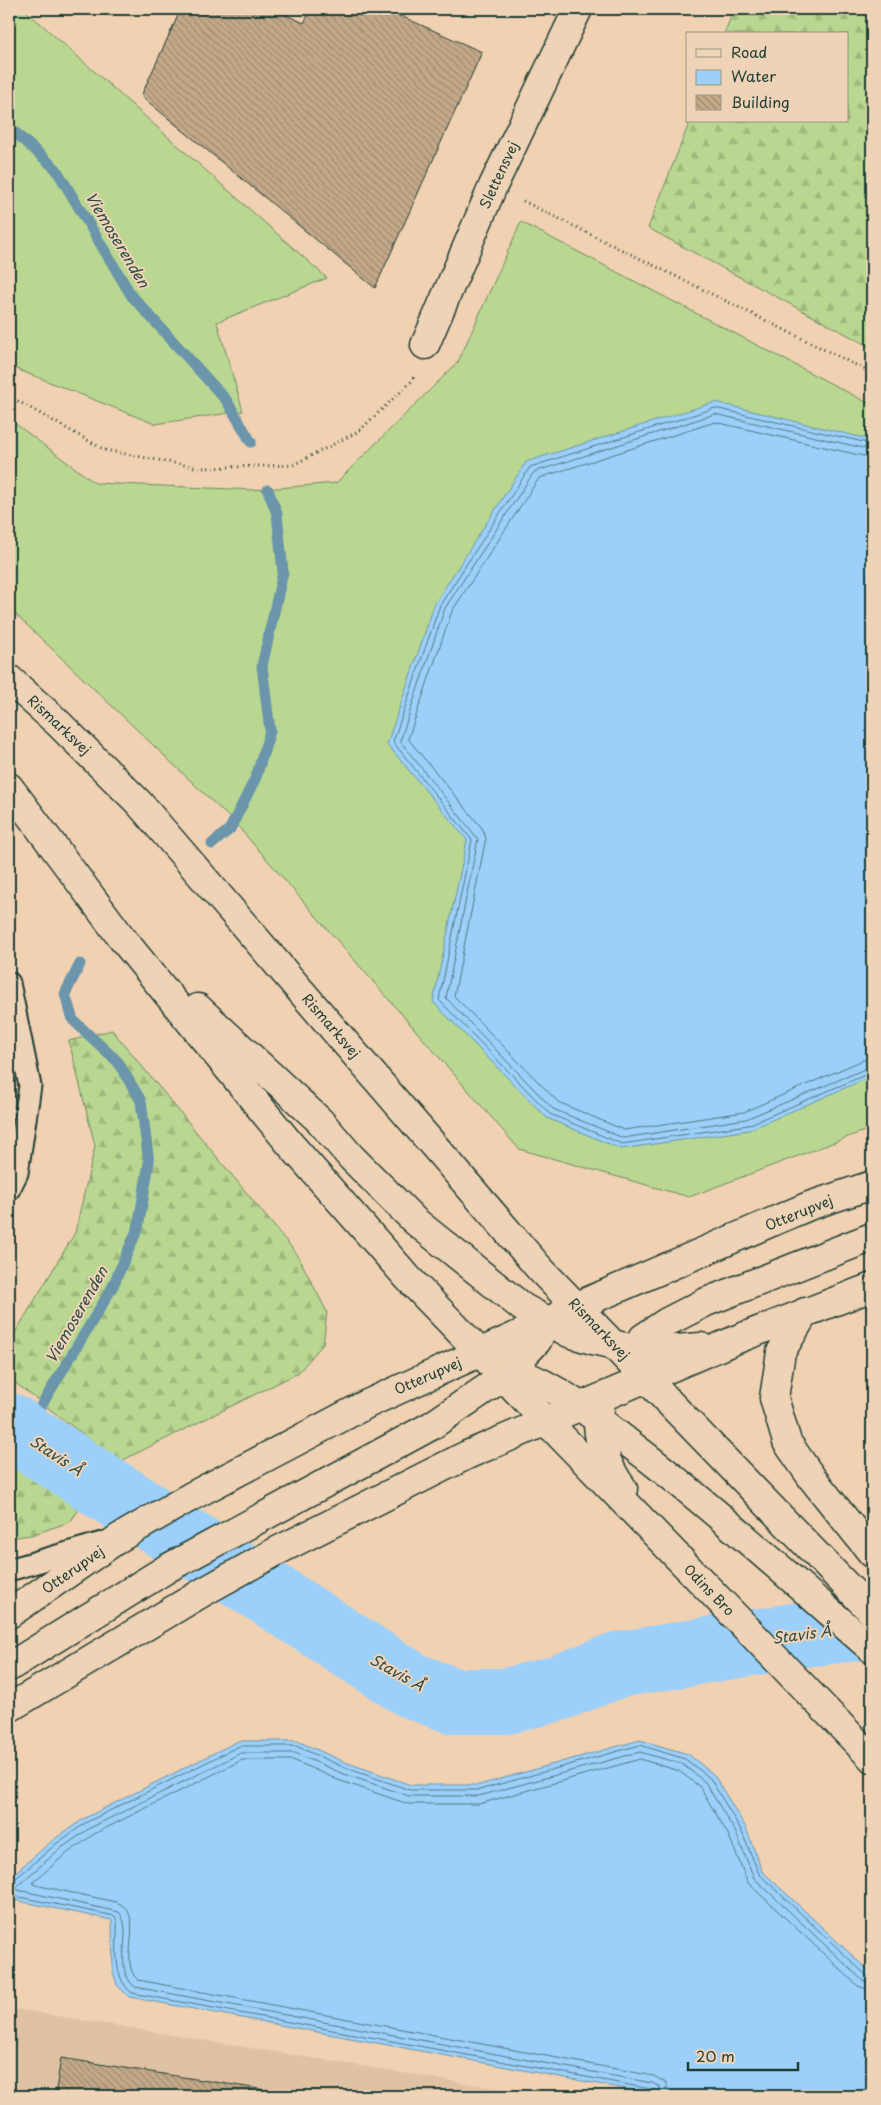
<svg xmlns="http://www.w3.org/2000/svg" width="881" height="2105" viewBox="0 0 881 2105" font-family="'Playpen Sans',sans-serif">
	<defs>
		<pattern id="forest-firs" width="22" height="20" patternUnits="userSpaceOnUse" patternTransform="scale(1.25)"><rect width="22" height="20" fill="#b9d790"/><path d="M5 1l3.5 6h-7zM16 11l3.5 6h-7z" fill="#9fb97d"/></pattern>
		<pattern id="building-back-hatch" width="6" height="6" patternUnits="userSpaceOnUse" patternTransform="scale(1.25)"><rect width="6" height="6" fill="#c4a989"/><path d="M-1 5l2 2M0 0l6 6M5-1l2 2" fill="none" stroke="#9f8b71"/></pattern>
	</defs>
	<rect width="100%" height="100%" fill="#f0d1b2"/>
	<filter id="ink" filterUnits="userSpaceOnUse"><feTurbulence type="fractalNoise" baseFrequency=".02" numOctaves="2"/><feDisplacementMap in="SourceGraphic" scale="10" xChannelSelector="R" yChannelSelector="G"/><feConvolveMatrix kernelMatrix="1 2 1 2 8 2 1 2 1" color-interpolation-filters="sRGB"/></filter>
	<g filter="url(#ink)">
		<path fill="#dfc2a4" d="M9,2008L543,2096H9Z"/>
		<g fill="#b9d790" stroke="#6c8a62">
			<path d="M9,9H24L327,278L217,322L243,411L155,424L9,366Z"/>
			<path d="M521,222L872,405V1128L689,1197L519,1149L235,823L9,608V419L95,483L254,490L336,483L458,362Z"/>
		</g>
		<g fill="url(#forest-firs)" stroke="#6c8a62">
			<path d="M734,9H872V348L648,228L690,121H847V34H724Z"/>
			<path d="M112,1030L297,1254L327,1312L323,1344L298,1373L119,1462L9,1378V1343L75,1233L95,1146L69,1041Z"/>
			<path d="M9,1462L80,1508L70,1522L31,1535L9,1538Z"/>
		</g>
		<g fill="#9cd0fa" stroke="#6a95ab">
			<path d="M715,402L872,440V1076L749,1130L621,1149L547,1118L433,1002L467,840L387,744L435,603L526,462Z"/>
			<path d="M640,1740L688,1754L714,1775L746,1828L762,1871L872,1974V2096H663L129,1997L117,1985L113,1972L112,1920L9,1899V1878L53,1840L85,1818L238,1741H297L345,1762L411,1785H479Z"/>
		</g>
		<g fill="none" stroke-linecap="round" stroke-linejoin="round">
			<g stroke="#517883" stroke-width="1">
				<path d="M872,444L715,408L530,467L440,605L393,742L472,840L439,1000L550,1114L622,1144L748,1125L872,1072"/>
				<path d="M872,450L715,414L534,472L445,608L400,741L478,839L446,998L553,1109L623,1138L746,1119L872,1066"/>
				<path d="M872,458L715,422L539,478L452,611L408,739L482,828L486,838L454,996L558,1102L624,1130L744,1112L863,1060L872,1058"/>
				<path d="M9,1881L14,1880L56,1844L87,1822L239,1746H296L343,1767L410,1790H479L640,1745L685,1759L710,1778L741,1830L759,1874L867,1976L872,1977"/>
				<path d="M9,1895L115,1916L117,1921C118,1946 111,1976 132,1993L651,2089L655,2092L656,2096"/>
				<path d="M662,2096L660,2087L652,2083L135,1987C111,1967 135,1932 119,1912L18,1890L16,1887L60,1849L90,1828L241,1753H295L341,1773L409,1796H479L640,1752L682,1764L705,1782L736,1833L754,1878L863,1981L872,1984"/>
				<path d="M670,2096L666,2083L654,2076L138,1980C116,1962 149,1914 116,1902L35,1885L33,1882L65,1855L94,1834L242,1760H293L338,1780L408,1804H479L640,1759L679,1771L700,1787L729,1836L748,1883L858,1986L872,1991"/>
			</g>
			<g stroke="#6a95ab" stroke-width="11">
				<path d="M9,127L56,169L131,295L227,401L251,442"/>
				<path d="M212,844L230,829L256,777L270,731L262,666L283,572L277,514L268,490"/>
				<path d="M23,1436L112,1288L138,1228L149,1163L141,1101L118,1062L73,1020L65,994L80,964"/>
			</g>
			<path stroke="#9cd0fa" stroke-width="66" d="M9,1426L411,1685L454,1701H507L558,1688L617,1665L805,1634L872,1626"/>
		</g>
		<g fill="url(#building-back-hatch)" stroke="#1f3d34">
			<path d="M181,9H273L304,23L311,9H385L482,52L375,288L141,96Z"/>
			<path d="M61,2058L304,2096H55Z"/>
		</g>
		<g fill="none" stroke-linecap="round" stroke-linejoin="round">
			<defs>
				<g id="lane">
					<path d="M9,983L30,1086L17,1173L9,1189"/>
					<path d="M9,1570L102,1543"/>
				</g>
				<path id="street" d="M425,345L493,186L578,9"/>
				<g id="secondary">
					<path d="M9,679L58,723L139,803L540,1269L872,1612"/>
					<path d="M9,787L121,937L290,1144L408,1278L872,1758"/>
					<path d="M198,1008L320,1121L351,1157L415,1221L522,1307L569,1333L593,1340L634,1349L663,1350L701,1347"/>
					<path d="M805,1312L781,1352L774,1398L787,1442L812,1478L872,1553"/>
					<path d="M627,1357L643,1338L667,1322L706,1302L872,1237"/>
					<path d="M495,1366C545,1376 587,1411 626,1441C712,1506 790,1578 872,1649"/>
					<path d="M600,1410C593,1435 608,1468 623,1489"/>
					<path d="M9,1614L119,1538L192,1496L367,1404L547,1322L577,1306L809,1206L872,1185"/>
					<path d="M9,1667L168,1568L431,1426L503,1377L537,1341L547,1320"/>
					<path d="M9,1708L205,1591L277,1551L467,1455L740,1338L872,1287"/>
				</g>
			</defs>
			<use href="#lane" stroke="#1f3d34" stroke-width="25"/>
			<use href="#street" stroke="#1f3d34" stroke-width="31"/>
			<use href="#secondary" stroke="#1f3d34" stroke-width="31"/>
			<g stroke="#1f3d34" stroke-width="3" stroke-dasharray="1 4" stroke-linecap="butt">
				<path d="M523,201L872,373"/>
				<path d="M9,396L105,450L200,468L293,465L359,431L412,381L414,376"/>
			</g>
			<use href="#lane" stroke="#efd3b6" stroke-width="21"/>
			<use href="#street" stroke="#efd3b6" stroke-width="28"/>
			<use href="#secondary" stroke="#efd3b6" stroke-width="28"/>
		</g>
	</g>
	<g text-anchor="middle" stroke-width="4" stroke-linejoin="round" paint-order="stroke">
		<g font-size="14" fill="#1f3d34" stroke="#efd3b6">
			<text transform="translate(499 175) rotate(-65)" y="5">Slettensvej</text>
			<text transform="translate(59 725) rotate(43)" y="5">Rismarksvej</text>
			<text transform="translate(331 1026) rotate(49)" y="5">Rismarksvej</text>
			<text transform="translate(799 1213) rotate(-22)" y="5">Otterupvej</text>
			<text transform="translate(599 1329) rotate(46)" y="5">Rismarksvej</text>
			<text transform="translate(428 1376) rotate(-24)" y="5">Otterupvej</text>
			<text transform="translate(73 1570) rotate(-35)" y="5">Otterupvej</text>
			<text transform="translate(709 1590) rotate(46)" y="5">Odins Bro</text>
		</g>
		<g font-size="15" font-style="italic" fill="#2c4c48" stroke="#efd3b6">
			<text transform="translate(117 240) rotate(59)" y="5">Viemoserenden</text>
			<text transform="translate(77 1315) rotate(-60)" y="5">Viemoserenden</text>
			<text transform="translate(56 1456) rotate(33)" y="5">Stavis Å</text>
			<text transform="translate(802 1635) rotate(-8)" y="5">Stavis Å</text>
			<text transform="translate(397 1673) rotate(29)" y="5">Stavis Å</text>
		</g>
	</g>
	<rect width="881" height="2105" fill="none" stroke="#efd3b6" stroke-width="30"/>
	<rect x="15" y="15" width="851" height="2075" fill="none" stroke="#1f3d34" stroke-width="2" filter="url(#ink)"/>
	<rect x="686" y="32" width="162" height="90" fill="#efd3b6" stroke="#9c9782"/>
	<rect x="696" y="49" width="25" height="8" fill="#efd3b6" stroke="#9c9782"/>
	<text x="731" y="58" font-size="15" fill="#1f3d34">Road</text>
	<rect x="696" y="70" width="25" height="15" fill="#9cd0fa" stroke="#9c9782"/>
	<text x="731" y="82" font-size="15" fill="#1f3d34">Water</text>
	<rect x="696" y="95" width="25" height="15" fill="url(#building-back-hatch)" stroke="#9c9782"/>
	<text x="731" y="108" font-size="15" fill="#1f3d34">Building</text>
	<path d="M688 2062v8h110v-8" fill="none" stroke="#1f3d34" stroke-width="2.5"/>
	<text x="696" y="2062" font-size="15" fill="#1f3d34" stroke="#efd3b6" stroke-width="4" paint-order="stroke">20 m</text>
</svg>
